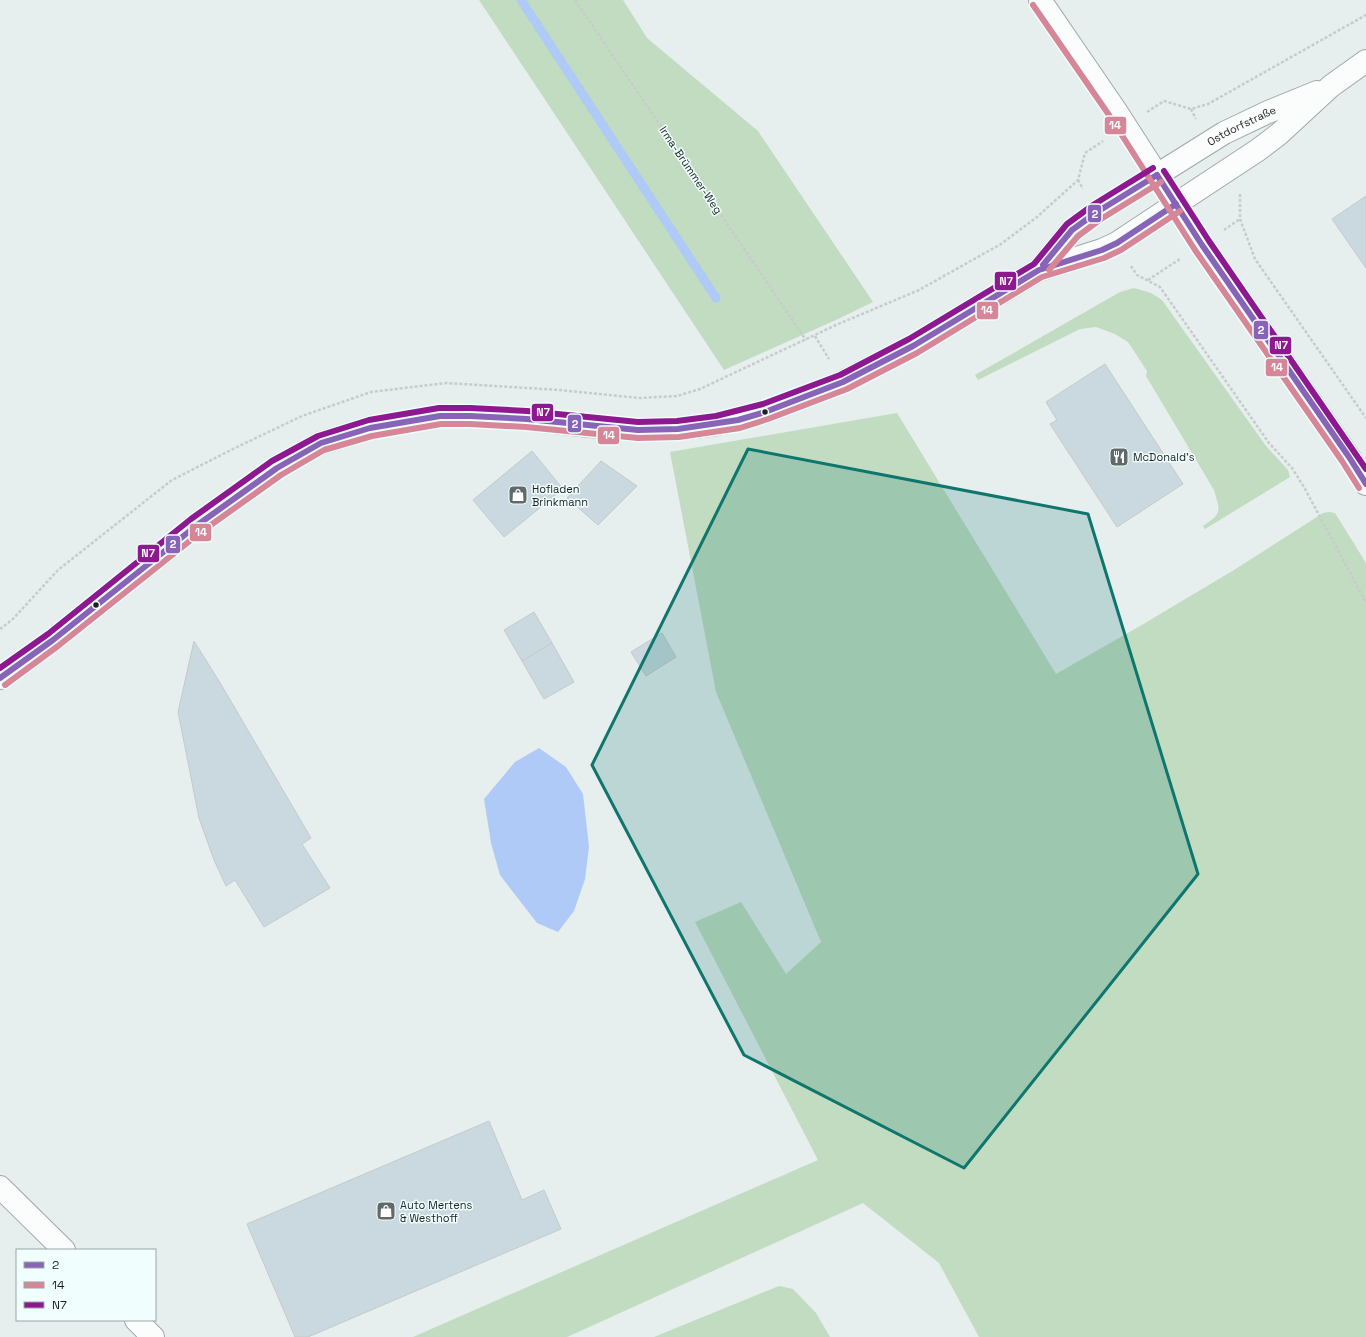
<svg xmlns="http://www.w3.org/2000/svg" width="1366" height="1337" viewBox="0 0 1366 1337" font-family="'Space Grotesk',sans-serif">
	<rect width="100%" height="100%" fill="#e6eeee"/>
	<g fill="#c1dcc0">
		<path d="M479,0H623L647,38L758,131L873,302L838,319L724,370Z"/>
		<path d="M1134,288L1151,293L1162,300L1266,446L1288,470L1290,477L1205,529L1203,526C1223,513 1220,511 1214,490L1146,376L1147,371L1128,342L1115,334L1096,327L1080,329L978,380L975,375L1120,292Z"/>
		<path d="M897,413L1056,674L1140,626L1234,570L1323,513L1329,512L1335,513L1366,563V1337H979L939,1263L863,1203L567,1337H413L818,1160L695,922L741,902L786,974L821,942L716,692L670,452Z"/>
		<path d="M779,1286L793,1289L816,1313L830,1337H654Z"/>
	</g>
	<path fill="#afcaf7" d="M539,748L566,767L583,794L589,847L585,879L574,911L558,932L537,923L500,875L491,843L484,799L515,762Z"/>
	<g fill="none" stroke-linecap="round" stroke-linejoin="round">
		<path stroke="#afcaf7" stroke-width="9" d="M521,0L716,298"/>
	</g>
	<g fill="#cad9df" stroke="#c4cacb">
		<path d="M1366,196V268L1332,219Z"/>
		<path d="M1105,364L1183,484L1117,527L1050,424L1057,420L1046,402Z"/>
		<path d="M532,451L563,489L504,537L473,500Z"/>
		<path d="M601,461L637,486L598,525L567,498Z"/>
		<path d="M534,612L552,643L522,661L504,630Z"/>
		<path d="M662,633L676,657L646,676L631,652Z"/>
		<path d="M194,641L222,686L311,838L302,844L330,888L264,927L235,880L226,886L214,860L199,818L178,712Z"/>
		<path d="M552,643L574,682L544,699L522,661Z"/>
		<path d="M489,1121L522,1200L544,1190L561,1229L308,1337H295L247,1224Z"/>
	</g>
	<g fill="none" stroke-linecap="round" stroke-linejoin="round">
		<defs>
			<g id="minor">
				<path d="M0,1187L64,1250"/>
				<path d="M136,1320L153,1337"/>
			</g>
			<g id="tertiary">
				<path id="s1" d="M1157,175L1224,133L1268,112L1317,92"/>
				<path d="M1176,204L1258,150L1279,134L1331,86L1366,61"/>
			</g>
			<g id="secondary">
				<path d="M1039,270L1072,230L1097,212L1157,175"/>
				<path d="M0,678L53,640L196,526L277,468L321,443L370,428L440,416H470L527,419L589,426L638,430L678,429L717,424L738,420L765,412L843,382L913,346L1039,270L1102,250L1117,243L1176,204"/>
			</g>
			<path id="primary" d="M1040,0L1116,111L1202,245L1349,457L1366,484"/>
		</defs>
		<use href="#minor" stroke="#a2a8a8" stroke-width="24"/>
		<use href="#tertiary" stroke="#a2a8a8" stroke-width="24"/>
		<use href="#secondary" stroke="#a2a8a8" stroke-width="24"/>
		<use href="#primary" stroke="#a2a8a8" stroke-width="24"/>
		<g stroke="#c8cbcb" stroke-width="2.5" stroke-dasharray="3 2" stroke-linecap="butt">
			<path d="M575,0L806,340"/>
			<path d="M1191,109L1196,119"/>
			<path d="M1147,112L1164,101L1191,109L1208,104L1366,15"/>
			<path d="M1078,180L1083,189"/>
			<path d="M1240,194V219L1255,259L1366,418"/>
			<path d="M1224,230L1240,219"/>
			<path d="M1131,266L1137,275L1160,287L1269,443L1292,468L1304,487L1366,603"/>
			<path d="M1148,280L1180,259"/>
			<path d="M815,336L829,359"/>
			<path d="M0,629L13,619L58,570L172,480L233,449L302,416L371,392L446,383L560,390L640,398L677,396L700,389L836,325L919,290L1001,244L1037,217L1078,180L1085,153L1103,141"/>
		</g>
		<use href="#minor" stroke="#fbfcfc" stroke-width="22"/>
		<use href="#tertiary" stroke="#fbfcfc" stroke-width="22"/>
		<use href="#secondary" stroke="#fbfcfc" stroke-width="22"/>
		<use href="#primary" stroke="#fbfcfc" stroke-width="22"/>
		<defs>
			<g id="bus-1">
				<path d="M1157,175L1202,245L1349,457L1366,484"/>
				<path d="M1043,265L1072,230L1097,212L1157,175"/>
				<path d="M0,678L53,640L196,526L277,468L321,443L370,428L440,416H470L527,419L638,430L678,429L738,420L765,412L843,382L913,346L1039,270L1102,250L1117,243L1176,204"/>
			</g>
			<g id="bus-2">
				<path d="M1033,5L1109,115L1195,250L1342,461L1359,488"/>
				<path d="M1049,270L1078,236L1101,219L1161,182"/>
				<path d="M5,685L58,646L201,532L281,475L324,450L372,436L441,424H470L526,427L638,438L679,437L740,428L768,419L847,389L917,353L1042,277L1104,258L1121,250L1180,211"/>
			</g>
			<g id="bus-3">
				<path d="M1164,171L1209,241L1366,469"/>
				<path d="M0,668L48,634L191,519L272,461L318,436L369,420L439,408H470L527,411L638,422L677,421L716,416L763,404L840,375L909,339L1034,264L1067,224L1093,205L1153,168"/>
			</g>
		</defs>
		<use href="#bus-1" stroke="#f1fefe" stroke-width="9"/>
		<use href="#bus-2" stroke="#f1fefe" stroke-width="9"/>
		<use href="#bus-3" stroke="#f1fefe" stroke-width="9"/>
		<use href="#bus-1" stroke="#8864b9" stroke-width="6"/>
		<use href="#bus-2" stroke="#d68697" stroke-width="6"/>
		<use href="#bus-3" stroke="#8d188f" stroke-width="6"/>
	</g>
	<path fill="#0f766e" fill-opacity="0.2" stroke="#0f766e" stroke-width="3" stroke-linejoin="round" d="M748,449L1088,514L1198,874L964,1168L744,1055L592,765Z"/>
	<defs>
		<symbol id="restaurant-square" viewBox="-11 -11 22 22"><rect x="-9" y="-9" width="18" height="18" rx="4" fill="#626969" stroke="#f1fefe"/><path d="M-5-6h1v4h1v-4h1v4h1v-4h1v5L-1.5 .5V6h-2V.5L-5-1ZM5-6V6H3V1.5H1.5Q1.5-4 5-6Z" fill="#fff"/></symbol>
		<symbol id="shop-square" viewBox="-11 -11 22 22"><rect x="-9" y="-9" width="18" height="18" rx="4" fill="#626969" stroke="#f1fefe"/><path d="M-5-2.5h2.3a2.7 3.5 0 0 1 5.4 0H5L5.5 6h-11ZM-1.5-2.5h3a1.5 2.3 0 0 0-3 0Z" fill="#fff"/></symbol>
	</defs>
	<g fill-rule="evenodd">
		<use href="#restaurant-square" x="1108" y="446" width="22" height="22"/>
		<use href="#shop-square" x="507" y="484" width="22" height="22"/>
		<use href="#shop-square" x="375" y="1200" width="22" height="22"/>
	</g>
	<g fill="#1b2121" stroke="#f1fefe" stroke-width="1.5">
		<circle cx="765" cy="412" r="3.5"/>
		<circle cx="96" cy="605" r="3.5"/>
	</g>
	<g text-anchor="middle" stroke-width="3" stroke-linejoin="round" paint-order="stroke">
		<g font-size="11" fill="#1b2121" stroke="#f1fefe">
			<text dy="4" stroke="none"><textPath href="#s1" startOffset="98">Ostdorfstraße</textPath></text>
			<text transform="translate(691 170) rotate(56)" y="4">Irma-Brümmer-Weg</text>
		</g>
		<g font-size="11" fill="#1b2121" stroke="#f1fefe" text-anchor="start">
			<text x="1133" y="461">McDonald's</text>
			<text x="532" y="493">Hofladen<tspan x="532" dy="13">Brinkmann</tspan></text>
			<text x="400" y="1209">Auto Mertens<tspan x="400" dy="13">&amp; Westhoff</tspan></text>
		</g>
	</g>
	<g stroke="#f1fefe" stroke-width="1.5">
		<rect x="1104" y="116" width="23" height="19" rx="4" fill="#d68697"/>
		<rect x="1087" y="204" width="15" height="19" rx="4" fill="#8864b9"/>
		<rect x="994" y="271" width="23" height="20" rx="4" fill="#8d188f"/>
		<rect x="976" y="301" width="23" height="19" rx="4" fill="#d68697"/>
		<rect x="1253" y="320" width="16" height="20" rx="4" fill="#8864b9"/>
		<rect x="1269" y="336" width="23" height="19" rx="4" fill="#8d188f"/>
		<rect x="1265" y="358" width="23" height="19" rx="4" fill="#d68697"/>
		<rect x="531" y="403" width="23" height="19" rx="4" fill="#8d188f"/>
		<rect x="567" y="414" width="15" height="19" rx="4" fill="#8864b9"/>
		<rect x="597" y="426" width="23" height="19" rx="4" fill="#d68697"/>
		<rect x="189" y="523" width="23" height="19" rx="4" fill="#d68697"/>
		<rect x="165" y="535" width="16" height="19" rx="4" fill="#8864b9"/>
		<rect x="137" y="544" width="23" height="19" rx="4" fill="#8d188f"/>
	</g>
	<g font-size="11" text-anchor="middle" font-weight="bold" fill="#fff">
		<text x="1115" y="129">14</text>
		<text x="1095" y="218">2</text>
		<text x="1006" y="285">N7</text>
		<text x="987" y="314">14</text>
		<text x="1261" y="334">2</text>
		<text x="1281" y="349">N7</text>
		<text x="1277" y="371">14</text>
		<text x="543" y="416">N7</text>
		<text x="575" y="428">2</text>
		<text x="609" y="439">14</text>
		<text x="201" y="536">14</text>
		<text x="173" y="548">2</text>
		<text x="148" y="557">N7</text>
	</g>
	<rect x="16" y="1249" width="140" height="72" fill="#f1fefe" stroke="#9ba6a6"/>
	<rect x="24" y="1262" width="20" height="6" fill="#8864b9" stroke="#9ba6a6"/>
	<text x="52" y="1269" font-size="12" fill="#1b2121">2</text>
	<rect x="24" y="1282" width="20" height="6" fill="#d68697" stroke="#9ba6a6"/>
	<text x="52" y="1289" font-size="12" fill="#1b2121">14</text>
	<rect x="24" y="1302" width="20" height="6" fill="#8d188f" stroke="#9ba6a6"/>
	<text x="52" y="1309" font-size="12" fill="#1b2121">N7</text>
</svg>
